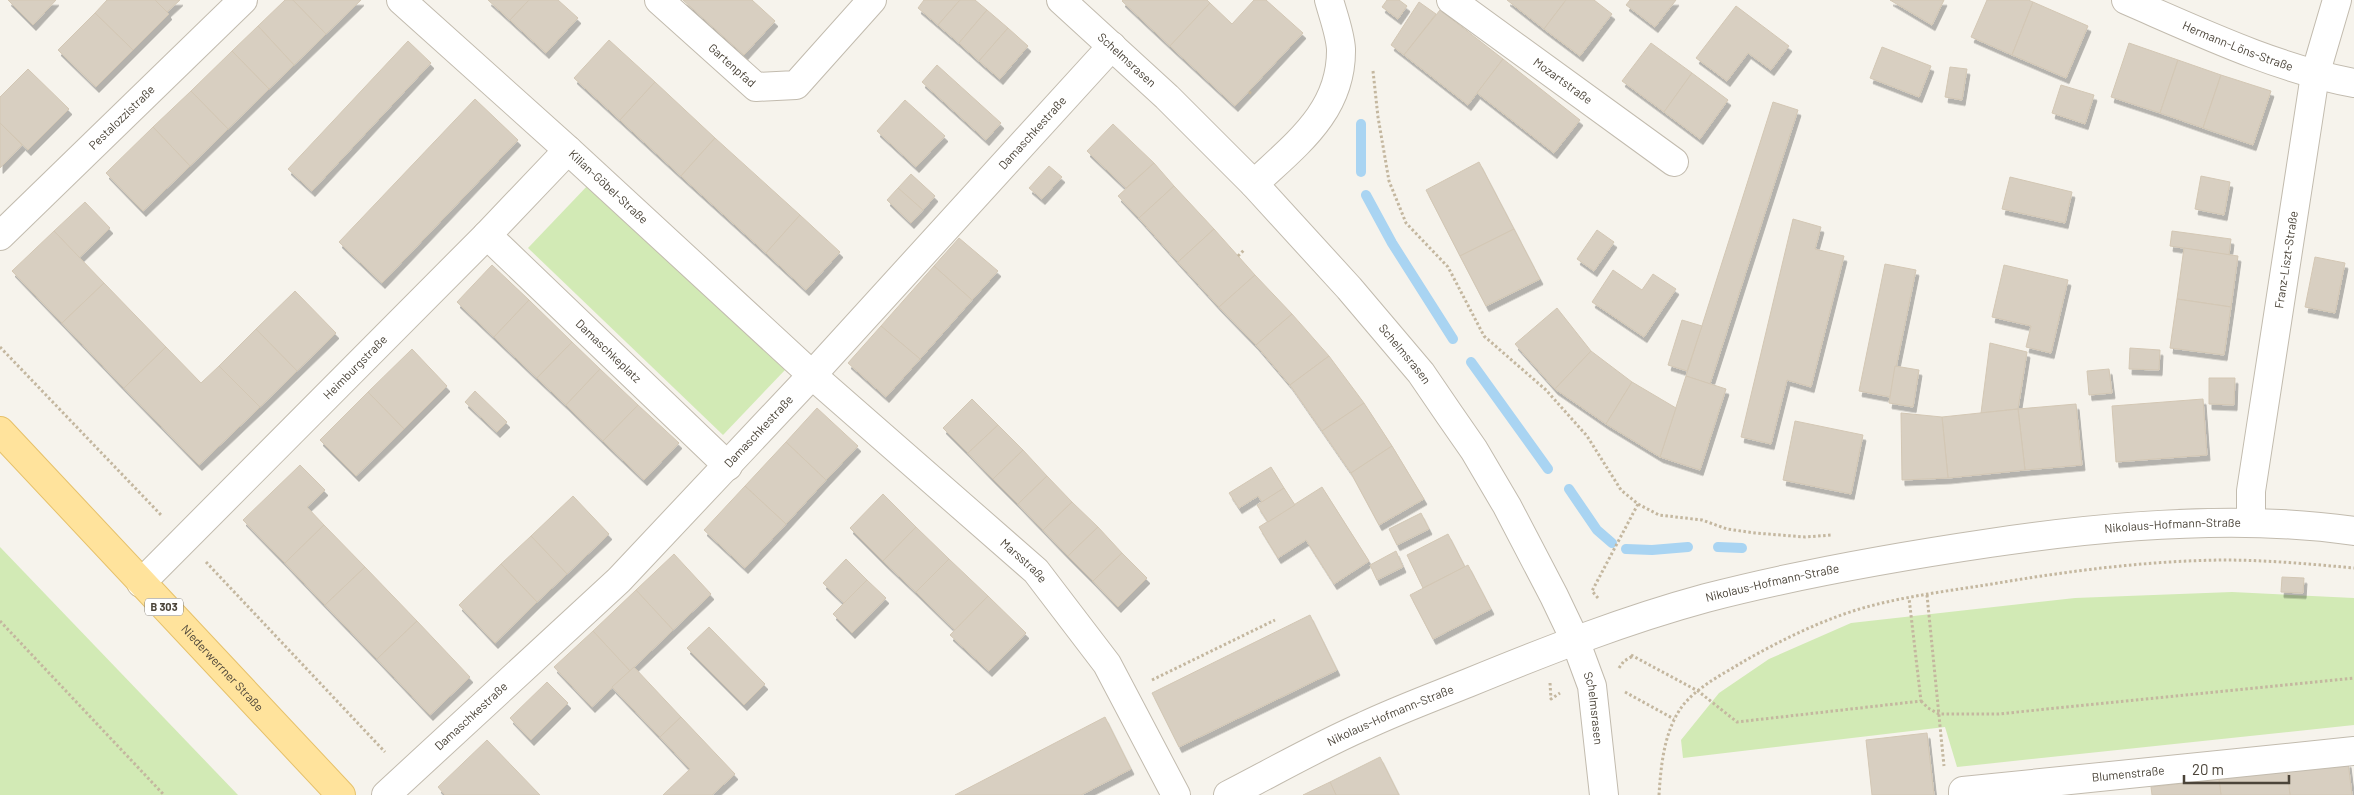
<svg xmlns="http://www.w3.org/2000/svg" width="2354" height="795" viewBox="0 0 2354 795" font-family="Barlow,sans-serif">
	<defs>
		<filter id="shadow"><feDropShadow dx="3" dy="5.5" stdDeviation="0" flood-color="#0004"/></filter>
	</defs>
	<rect width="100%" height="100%" fill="#f6f3ec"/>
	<g fill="#d2eab5">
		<path d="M590,183L785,370L723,435L528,248Z"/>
		<path d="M0,547L238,795H0Z"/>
		<path d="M2232,592L2354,598V725L1957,767L1945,727L1683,758L1681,740L1719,693L1769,659L1851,623L2075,598Z"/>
	</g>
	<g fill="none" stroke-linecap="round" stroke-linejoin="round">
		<g stroke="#a9d4f2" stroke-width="10">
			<path d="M1361,172V124"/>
			<path d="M1366,195L1392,243L1453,339"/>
			<path d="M1471,362L1548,469"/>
			<path d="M1569,489L1597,530L1612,543"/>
			<path d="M1718,547L1742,548"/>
			<path d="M1626,549L1652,550L1688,547"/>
		</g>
	</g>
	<g fill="#d8cfc1" stroke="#d3c7b4" filter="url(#shadow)">
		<path d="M8,0H56L33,25Z"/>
		<path d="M107,0H155L169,14L133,50L95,13Z"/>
		<path d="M155,0H180L167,12Z"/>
		<path d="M285,0H293L326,34L294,65L258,26Z"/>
		<path d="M293,0H361L326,34Z"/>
		<path d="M488,0H529L510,20Z"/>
		<path d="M529,0H558L578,18L546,53L510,20Z"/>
		<path d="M683,0H752L775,21L744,55Z"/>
		<path d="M924,0H960L938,25L918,8Z"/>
		<path d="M960,0H975L987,10L959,43L938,25Z"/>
		<path d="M1123,0H1207L1210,3L1170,46L1122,1Z"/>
		<path d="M1254,0H1266L1303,33L1235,106L1170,46L1210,3L1232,24Z"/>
		<path d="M1387,0H1399L1407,6L1398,19L1382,7Z"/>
		<path d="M1507,0H1566L1544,29Z"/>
		<path d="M1566,0H1594L1612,14L1580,56L1544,29Z"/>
		<path d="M1630,0H1676L1655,27L1626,5Z"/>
		<path d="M1890,0H1944L1932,25Z"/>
		<path d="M1987,0H2028L2033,2L2012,55L1971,37Z"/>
		<path d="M1419,2L1436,14L1404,55L1391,45Z"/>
		<path d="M2033,2L2088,26L2066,78L2012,55Z"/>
		<path d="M1736,6L1789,46L1771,70L1748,53L1727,81L1696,58Z"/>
		<path d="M987,10L1008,28L979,61L959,43Z"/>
		<path d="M1440,10L1503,59L1468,105L1404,55Z"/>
		<path d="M95,13L133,50L96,87L58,50Z"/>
		<path d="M258,26L294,65L269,89L232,51Z"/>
		<path d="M1008,28L1028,46L1000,79L979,61Z"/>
		<path d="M609,40L655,82L620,120L574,78Z"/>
		<path d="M408,41L431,63L312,191L288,169Z"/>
		<path d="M1651,43L1692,73L1664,112L1622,81Z"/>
		<path d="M2129,43L2178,60L2160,113L2111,97Z"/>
		<path d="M1882,47L1931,66L1919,97L1870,78Z"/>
		<path d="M232,51L269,89L228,129L191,91Z"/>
		<path d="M1503,59L1580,120L1554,153L1477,93Z"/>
		<path d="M2178,60L2221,75L2203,128L2160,113Z"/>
		<path d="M937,65L1001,123L986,140L922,82Z"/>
		<path d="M1950,67L1967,69L1962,100L1945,97Z"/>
		<path d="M28,69L69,109L28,150L0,123V97Z"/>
		<path d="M1692,73L1728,100L1700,139L1664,112Z"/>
		<path d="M2221,75L2271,91L2253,145L2203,128Z"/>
		<path d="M655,82L715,138L681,176L620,120Z"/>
		<path d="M2061,85L2094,95L2085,124L2052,113Z"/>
		<path d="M191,91L228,129L190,166L153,127Z"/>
		<path d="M475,99L518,140L382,283L339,242Z"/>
		<path d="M905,100L945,136L916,167L877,131Z"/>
		<path d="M1773,102L1798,110L1710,384L1686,376Z"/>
		<path d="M0,123L22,145L0,168Z"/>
		<path d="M1113,124L1154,163L1126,188L1087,151Z"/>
		<path d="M153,127L190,166L143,211L106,173Z"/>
		<path d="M715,138L800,215L766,253L681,176Z"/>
		<path d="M1479,162L1514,229L1460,256L1426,190Z"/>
		<path d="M1154,163L1174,186L1139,218L1118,196Z"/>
		<path d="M1049,166L1062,177L1042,199L1029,188Z"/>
		<path d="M911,174L935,196L923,210L898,188Z"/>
		<path d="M2201,176L2230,182L2224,215L2195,209Z"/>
		<path d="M2010,177L2072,192L2065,223L2002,209Z"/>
		<path d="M1174,186L1214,229L1178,262L1139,218Z"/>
		<path d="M898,188L923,210L911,223L887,200Z"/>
		<path d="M85,202L110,228L79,258L54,231Z"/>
		<path d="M800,215L840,252L806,290L766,253Z"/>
		<path d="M1793,219L1821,227L1815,249L1844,256L1811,387L1787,380L1771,444L1741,437Z"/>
		<path d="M1214,229L1255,275L1219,307L1178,262Z"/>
		<path d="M1514,229L1540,279L1486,306L1460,256Z"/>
		<path d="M1597,230L1614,242L1594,271L1577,259Z"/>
		<path d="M54,231L104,283L62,323L12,271Z"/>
		<path d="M2172,231L2231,239L2229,255L2170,246Z"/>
		<path d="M959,238L998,271L972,300L934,266Z"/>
		<path d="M2184,248L2238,256L2231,307L2177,299Z"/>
		<path d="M2315,257L2345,263L2335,313L2305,307Z"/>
		<path d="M1885,264L1916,270L1890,397L1859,391Z"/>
		<path d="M492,265L529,300L494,337L457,302Z"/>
		<path d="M2004,265L2068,280L2051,353L2026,347L2031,326L1992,317Z"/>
		<path d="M934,266L972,300L920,359L881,326Z"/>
		<path d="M1613,270L1642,290L1653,274L1676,289L1644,337L1592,302Z"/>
		<path d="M1255,275L1292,314L1256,345L1219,307Z"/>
		<path d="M104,283L166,347L124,388L62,323Z"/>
		<path d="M295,291L336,333L297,371L256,329Z"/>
		<path d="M2177,299L2231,307L2224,355L2170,348Z"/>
		<path d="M529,300L572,342L537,378L494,337Z"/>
		<path d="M1557,308L1591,351L1555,389L1515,344Z"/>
		<path d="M1292,314L1329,356L1290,385L1256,345Z"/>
		<path d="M1682,320L1702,326L1687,371L1668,365Z"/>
		<path d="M881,326L920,359L886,397L848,363Z"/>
		<path d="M256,329L297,371L260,407L219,366Z"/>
		<path d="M572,342L600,369L566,405L537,378Z"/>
		<path d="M1990,343L2027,352L2018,409L1981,413Z"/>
		<path d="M166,347L201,383L219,366L260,407L199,465L124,388Z"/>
		<path d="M2130,348L2160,350L2159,370L2129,369Z"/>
		<path d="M412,349L447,386L404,429L368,392Z"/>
		<path d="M1591,351L1632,382L1606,424L1555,389Z"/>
		<path d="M1329,356L1364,403L1322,431L1290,385Z"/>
		<path d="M1895,366L1919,370L1913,407L1889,403Z"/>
		<path d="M600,369L638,405L603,441L566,405Z"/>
		<path d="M2109,369L2112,393L2089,395L2087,371Z"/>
		<path d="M1686,376L1726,389L1700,470L1660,457Z"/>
		<path d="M2209,378H2235L2234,405L2209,404Z"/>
		<path d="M1632,382L1676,408L1660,457L1606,424Z"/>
		<path d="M475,391L507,422L497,432L465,402Z"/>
		<path d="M368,392L404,429L356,476L320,440Z"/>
		<path d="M972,399L998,425L968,453L943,428Z"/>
		<path d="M2203,399L2207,455L2116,462L2112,406Z"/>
		<path d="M1364,403L1392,446L1351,473L1322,431Z"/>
		<path d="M2076,404L2082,465L2025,470L2018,409Z"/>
		<path d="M638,405L679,443L644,480L603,441Z"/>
		<path d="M817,408L858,446L826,480L786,442Z"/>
		<path d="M2018,409L2025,470L1948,478L1942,417Z"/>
		<path d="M1901,413L1942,417L1948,478L1902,480Z"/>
		<path d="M1795,421L1863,435L1851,494L1783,480Z"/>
		<path d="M998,425L1023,450L993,479L968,453Z"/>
		<path d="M786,442L826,480L786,524L745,486Z"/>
		<path d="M1392,446L1424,499L1379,525L1351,473Z"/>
		<path d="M1023,450L1047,476L1018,504L993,479Z"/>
		<path d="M300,465L325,490L307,507L324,525L285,563L243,520Z"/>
		<path d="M1271,467L1284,488L1262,502L1258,496L1239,508L1229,493Z"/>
		<path d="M1047,476L1072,502L1043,530L1018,504Z"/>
		<path d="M745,486L786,524L745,568L704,530Z"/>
		<path d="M1322,487L1369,561L1334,584L1306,540L1278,558L1259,527Z"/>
		<path d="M1284,488L1295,505L1268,522L1257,505Z"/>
		<path d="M883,494L916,527L883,561L850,528Z"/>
		<path d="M573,496L609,534L567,574L531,536Z"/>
		<path d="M1072,502L1098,527L1068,556L1043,530Z"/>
		<path d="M1421,513L1429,529L1397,545L1389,529Z"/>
		<path d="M324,525L365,567L325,605L285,563Z"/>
		<path d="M916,527L949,559L916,592L883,561Z"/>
		<path d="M1098,527L1122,553L1093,581L1068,556Z"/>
		<path d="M1448,534L1465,567L1423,588L1407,555Z"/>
		<path d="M531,536L567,574L537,602L501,564Z"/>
		<path d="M1396,551L1403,567L1377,580L1370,565Z"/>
		<path d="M1122,553L1147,578L1118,607L1093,581Z"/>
		<path d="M674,554L711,594L673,630L636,590Z"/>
		<path d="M846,559L867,580L844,603L823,583Z"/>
		<path d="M949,559L988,596L955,630L916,592Z"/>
		<path d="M501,564L537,602L495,643L459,605Z"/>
		<path d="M1468,565L1491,609L1433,639L1410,595Z"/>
		<path d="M365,567L417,621L377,659L325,605Z"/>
		<path d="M2282,577L2304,578L2303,593L2281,592Z"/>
		<path d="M867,580L886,598L852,633L833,614Z"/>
		<path d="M636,590L673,630L630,671L593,631Z"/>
		<path d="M988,596L1026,633L989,671L950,635Z"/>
		<path d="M1310,615L1337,670L1179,747L1152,693Z"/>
		<path d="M417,621L470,677L430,715L377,659Z"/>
		<path d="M709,627L765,684L744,705L687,648Z"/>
		<path d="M593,631L630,671L592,707L554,667Z"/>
		<path d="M634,667L681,717L660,737L612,687Z"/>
		<path d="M547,682L568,703L531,740L510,718Z"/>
		<path d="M681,717L735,774L712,795H663L690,769L660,737Z"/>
		<path d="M1105,717L1131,769L1081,795H955Z"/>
		<path d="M1927,733L1934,795H1872L1866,740Z"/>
		<path d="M487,740L540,795H445L438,787Z"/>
		<path d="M1380,757L1399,795H1336L1330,782Z"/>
		<path d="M2348,762L2352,795H2290L2287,770Z"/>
		<path d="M2287,770L2290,795H2221L2219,779Z"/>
		<path d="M2219,779L2221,795H2152L2151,787Z"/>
		<path d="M1330,782L1336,795H1303Z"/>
	</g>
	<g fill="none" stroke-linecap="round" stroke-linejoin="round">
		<defs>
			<g id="street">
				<path id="s1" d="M401,0L568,150L812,375L1036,571L1107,664L1176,795"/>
				<path id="s2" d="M659,0L756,87L796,85L872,0"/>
				<path id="s3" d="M1061,0L1167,97L1254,184L1349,288L1421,373L1449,414L1474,450L1507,506L1554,596L1575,640L1592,686L1604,795"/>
				<path id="s4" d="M1451,0L1674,162"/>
				<path id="s5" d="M2126,0C2200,32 2275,68 2354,83"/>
				<path d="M1254,184C1295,145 1342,112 1341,49C1340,33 1333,15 1329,0"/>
				<path id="s6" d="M487,235L728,466"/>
				<path id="s7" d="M0,236L243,0"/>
				<path id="s8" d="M2251,523V491L2315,75L2337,0"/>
				<path id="s9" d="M141,583L487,235L568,150"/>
				<path id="s10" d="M386,795L619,580L812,375L1112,46"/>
				<path id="s11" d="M1228,795C1273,772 1318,746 1364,726C1398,710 1433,697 1468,683C1546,651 1625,620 1706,598C1799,574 1895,557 1990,543C2104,526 2239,514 2354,531"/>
				<path id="s12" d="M1963,795V791L2354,751"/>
			</g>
			<g id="primary">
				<path id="s13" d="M0,431L341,795"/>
			</g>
		</defs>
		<use href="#street" stroke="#c2bbae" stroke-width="30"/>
		<use href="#primary" stroke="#e6c16a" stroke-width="30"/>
		<g stroke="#c4b79f" stroke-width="3" stroke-dasharray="2.5 2.5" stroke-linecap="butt">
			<path d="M1373,71L1378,117L1389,181L1406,223L1448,267L1484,336L1546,390L1587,436L1621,490L1638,504L1659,515L1702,520L1727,529L1755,533L1805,537L1832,535"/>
			<path d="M1249,92L1253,95"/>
			<path d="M1238,256L1245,249"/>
			<path d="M0,347L162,516"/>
			<path d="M206,562L385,752"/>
			<path d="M1927,595L1944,766"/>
			<path d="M1598,598L1592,591L1638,504"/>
			<path d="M0,621L164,795"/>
			<path d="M1631,655L1698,691L1737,722L1921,701L1909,598"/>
			<path d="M1619,668L1624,661L1633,656"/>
			<path d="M1152,680L1275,620"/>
			<path d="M1550,683L1551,699L1560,693"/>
			<path d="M1625,692L1674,719"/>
			<path d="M1921,701L1928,708L1939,714H1998L2354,678"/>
			<path d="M1659,795C1661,765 1664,729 1684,704C1700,685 1725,673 1746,660C1787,637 1832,615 1878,604C1915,595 1954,590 1992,584C2068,571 2145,561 2222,560C2267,560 2310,564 2354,568"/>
		</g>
		<use href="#street" stroke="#fff" stroke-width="28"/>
		<use href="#primary" stroke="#ffe39c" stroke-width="28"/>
	</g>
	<g text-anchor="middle" stroke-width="4" stroke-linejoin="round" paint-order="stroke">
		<rect fill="#fff" stroke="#817c74" stroke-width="1" x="145" y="598.5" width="38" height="17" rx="4"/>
		<g font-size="11" font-weight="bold" fill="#4b4439">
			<text x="164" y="611">B 303</text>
		</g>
		<g font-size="12" fill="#4b4439" stroke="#fff">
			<text dy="4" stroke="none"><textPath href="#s5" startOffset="121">Hermann-Löns-Straße</textPath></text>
			<text dy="4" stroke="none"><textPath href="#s3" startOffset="89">Schelmsrasen</textPath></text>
			<text dy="4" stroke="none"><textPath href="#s2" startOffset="98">Gartenpfad</textPath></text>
			<text dy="4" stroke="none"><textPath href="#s4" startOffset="138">Mozartstraße</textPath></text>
			<text dy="4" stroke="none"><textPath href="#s7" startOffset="170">Pestalozzistraße</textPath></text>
			<text dy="4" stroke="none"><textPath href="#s10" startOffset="926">Damaschkestraße</textPath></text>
			<text dy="4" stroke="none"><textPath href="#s1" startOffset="279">Kilian-Göbel-Straße</textPath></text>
			<text dy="4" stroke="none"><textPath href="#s8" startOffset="266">Franz-Liszt-Straße</textPath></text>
			<text dy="4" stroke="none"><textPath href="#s6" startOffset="168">Damaschkeplatz</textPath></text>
			<text dy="4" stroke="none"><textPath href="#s3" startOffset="494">Schelmsrasen</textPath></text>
			<text dy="4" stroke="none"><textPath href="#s9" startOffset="304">Heimburgstraße</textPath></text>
			<text dy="4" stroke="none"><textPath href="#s10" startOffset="521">Damaschkestraße</textPath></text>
			<text dy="4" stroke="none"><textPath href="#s11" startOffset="991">Nikolaus-Hofmann-Straße</textPath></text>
			<text dy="4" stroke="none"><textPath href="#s1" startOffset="838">Marsstraße</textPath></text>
			<text dy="4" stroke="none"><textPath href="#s11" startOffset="586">Nikolaus-Hofmann-Straße</textPath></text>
			<text dy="4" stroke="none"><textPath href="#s13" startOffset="325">Niederwerrner Straße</textPath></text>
			<text dy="4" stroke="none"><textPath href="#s3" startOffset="899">Schelmsrasen</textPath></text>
			<text dy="4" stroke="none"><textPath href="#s10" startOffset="116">Damaschkestraße</textPath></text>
			<text dy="4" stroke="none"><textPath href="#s11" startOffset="181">Nikolaus-Hofmann-Straße</textPath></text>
			<text dy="4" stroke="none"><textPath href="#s12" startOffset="170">Blumenstraße</textPath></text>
		</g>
	</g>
	<path d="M2184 775v8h105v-8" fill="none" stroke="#4b4439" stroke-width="2.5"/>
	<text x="2192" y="775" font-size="15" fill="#4b4439" stroke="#ffffff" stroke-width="4" paint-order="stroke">20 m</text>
</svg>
